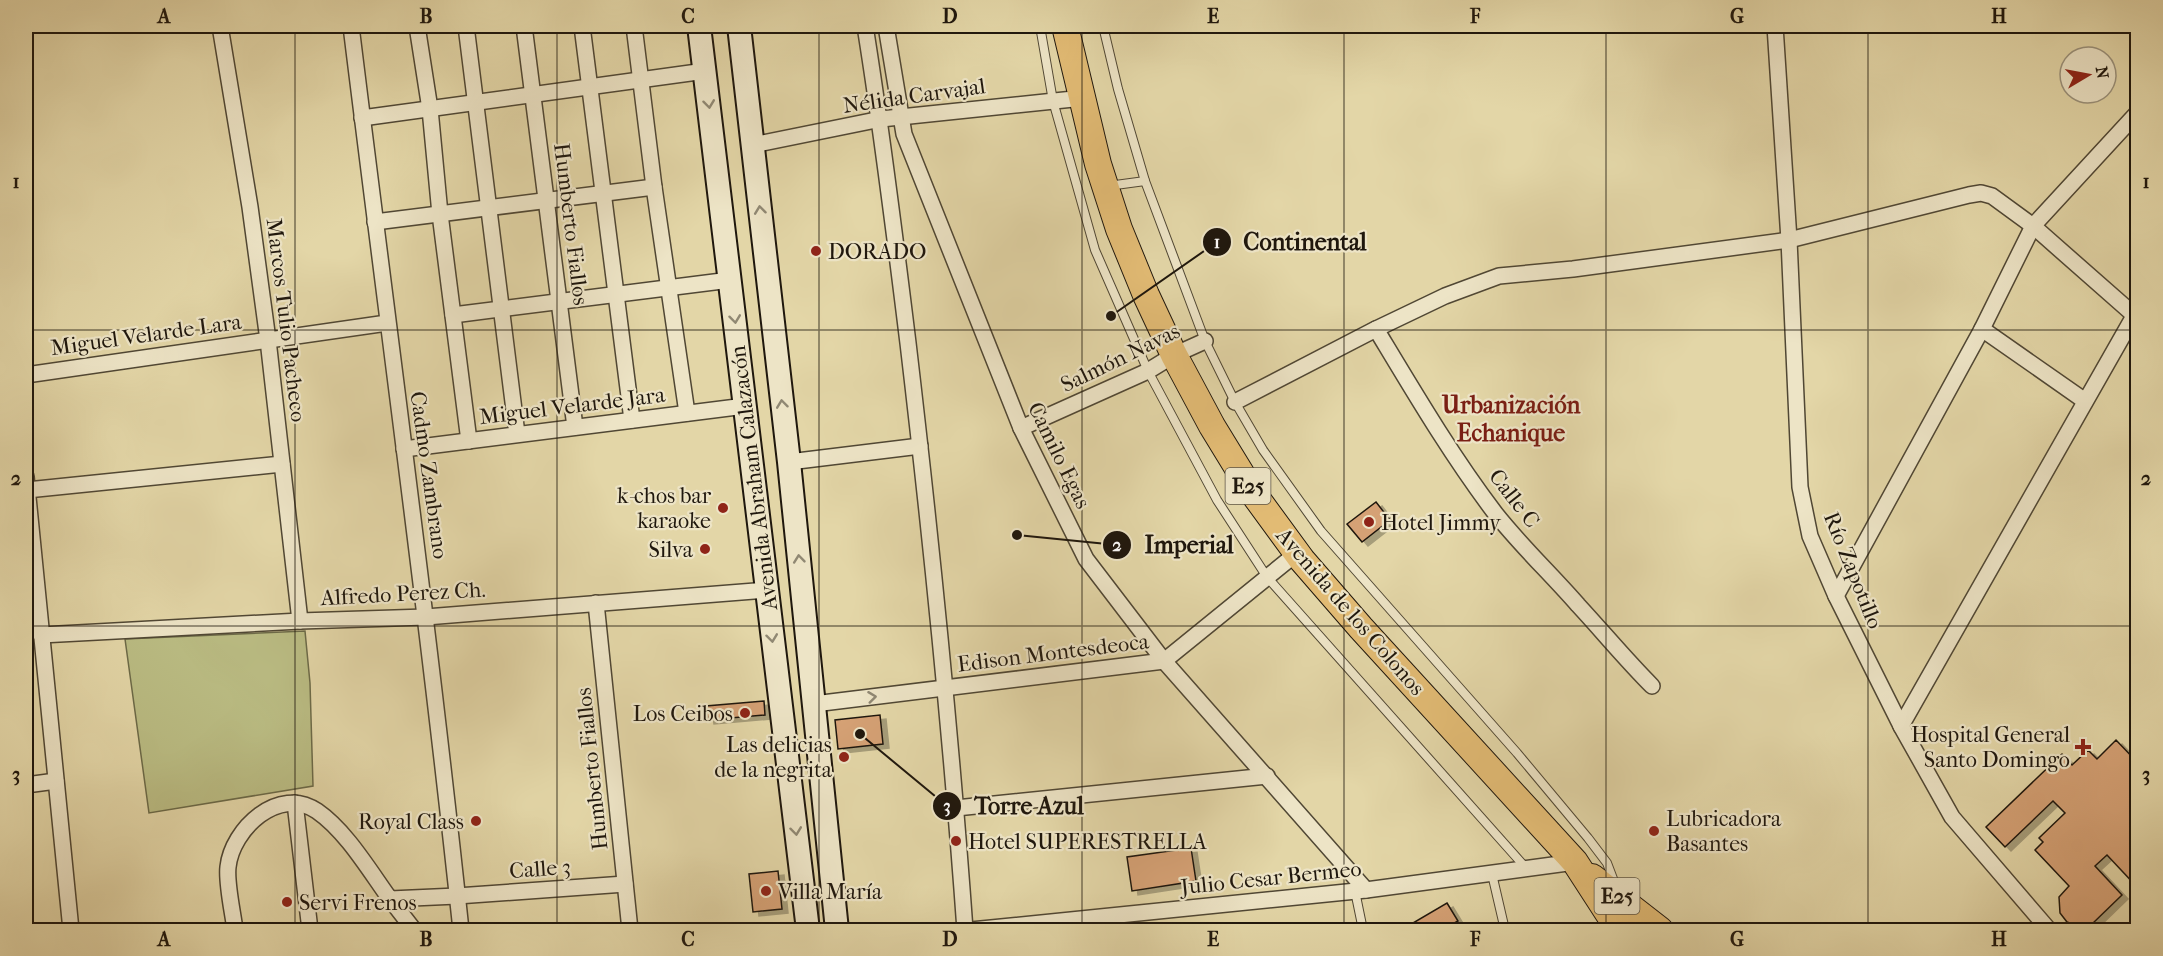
<svg xmlns="http://www.w3.org/2000/svg" width="2163" height="956" viewBox="0 0 2163 956" font-family="'IM FELL French Canon',serif">
	<defs>
		<filter id="shadow"><feDropShadow dx="6" dy="4" stdDeviation="0" flood-color="#0004"/></filter>
	</defs>
	<rect width="100%" height="100%" fill="#e3d6a7"/>
	<filter id="stains"><feTurbulence type="fractalNoise" baseFrequency=".00333" numOctaves="4"/><feColorMatrix values="0 0 0 0 .2 0 0 0 0 .09 0 0 0 0 .02 0 0 0 .5 -.17"/></filter>
	<radialGradient id="worn" r=".72"><stop offset=".6" stop-color="#630" stop-opacity="0"/><stop offset="1" stop-color="#630" stop-opacity=".3"/></radialGradient>
	<path fill="#babc83" stroke="#6c6a48" stroke-width="1.5" d="M305,631L310,683L313,786L149,813L125,639Z"/>
	<g fill="#d5a175" stroke="#1f170d" stroke-width="1.5" filter="url(#shadow)">
		<path d="M1376,502L1390,520L1362,542L1347,524Z"/>
		<path d="M764,701L765,715L708,720L706,706Z"/>
		<path d="M880,715L883,744L838,749L835,720Z"/>
		<path d="M2116,740L2138,763V888L2107,855L2095,866L2122,895L2091,925L2092,930H2080L2079,926L2067,922L2060,913L2059,897L2069,886L2035,850L2043,842L2039,838L2065,813L2053,801L2005,847L1986,827L2062,754L2072,765L2088,750L2097,759Z"/>
		<path d="M1191,848L1196,881L1132,891L1127,857Z"/>
		<path d="M778,871L782,909L753,912L749,874Z"/>
		<path d="M1447,903L1458,921L1442,930H1401Z"/>
	</g>
	<g fill="none" stroke-linecap="round" stroke-linejoin="round">
		<defs>
			<g id="service">
				<path d="M1040,26L1053,101L1095,250L1148,371L1217,500L1267,577L1526,868"/>
				<path d="M1103,26L1118,89L1145,181L1205,341L1235,402L1263,450L1321,531L1517,753L1588,838L1607,863L1615,884"/>
				<path d="M1108,186L1145,181"/>
				<path d="M1492,874L1505,930"/>
				<path d="M1355,891L1363,930"/>
			</g>
			<g id="minor">
				<path d="M220,26L250,207L268,340L300,621"/>
				<path d="M351,26C388,327 429,628 461,930"/>
				<path d="M417,26L430,109L440,214L469,441"/>
				<path d="M466,26L517,434"/>
				<path d="M524,26L575,427"/>
				<path d="M582,26L632,420"/>
				<path d="M634,26L654,187L687,413"/>
				<path d="M865,26C882,131 895,237 908,343C931,538 951,734 965,930"/>
				<path d="M886,26L904,134L1021,428L1086,559L1164,661L1366,890"/>
				<path d="M1775,26L1789,240L1800,487L1810,536L1836,596L1901,726L1952,817L2049,930"/>
				<path d="M362,118L705,71"/>
				<path d="M753,145L881,119L1083,98"/>
				<path d="M375,222L654,187"/>
				<path d="M453,315L730,280"/>
				<path d="M1376,329L1445,296L1499,276L1573,269L1789,240L1969,195L1981,193L1992,196L2033,226L2133,314"/>
				<path d="M1982,329L2085,401"/>
				<path d="M26,375L387,323"/>
				<path d="M1235,402L1376,329C1414,392 1451,455 1495,513C1521,546 1551,574 1578,605C1603,632 1626,660 1652,686"/>
				<path d="M1021,428L1148,371L1174,355L1205,341"/>
				<path d="M404,449L745,406"/>
				<path d="M789,462L920,446"/>
				<path d="M26,477L71,930"/>
				<path d="M27,490L282,464"/>
				<path d="M1836,596L1982,329L2033,226L2138,112"/>
				<path d="M596,603L630,930"/>
				<path d="M41,635L300,621L426,617L766,590"/>
				<path d="M814,704L1164,661L1297,553"/>
				<path d="M1901,726L2138,309"/>
				<path d="M26,785L56,781"/>
				<path d="M295,803L310,930"/>
				<path d="M956,808L1267,776"/>
				<path d="M390,899L414,930"/>
				<path d="M235,930C233,913 226,883 228,867C232,829 279,785 317,811C346,831 369,870 390,899L457,896L625,884"/>
				<path d="M971,930L1366,890L1575,862"/>
			</g>
			<g id="secondary">
				<path d="M699,26L808,930"/>
				<path d="M739,26L789,462L837,930"/>
			</g>
			<g id="trunk">
				<path d="M1065,26L1098,164L1119,229L1146,295L1174,355L1212,426L1253,493L1302,560L1361,628L1575,862L1619,930"/>
				<path d="M1592,877L1660,930"/>
			</g>
		</defs>
		<use href="#service" stroke="#504734" stroke-width="10"/>
		<use href="#minor" stroke="#504734" stroke-width="18"/>
		<use href="#secondary" stroke="#1f170d" stroke-width="26"/>
		<use href="#trunk" stroke="#1f170d" stroke-width="28"/>
		<use href="#service" stroke="#ede4c6" stroke-width="8"/>
		<use href="#minor" stroke="#ede4c6" stroke-width="15"/>
		<use href="#secondary" stroke="#ede4c6" stroke-width="22"/>
		<use href="#trunk" stroke="#e2bb74" stroke-width="26"/>
	</g>
	<defs><path id="oneway-chevron" d="M-2-3.5L2.5 0L-2 3.5" fill="none" stroke-width="1.6" stroke-linecap="round" stroke-linejoin="round" transform="scale(1.5)"/></defs>
	<g stroke="#908873">
		<use href="#oneway-chevron" transform="translate(709 104) rotate(83)"/>
		<use href="#oneway-chevron" transform="translate(760 210) rotate(-97)"/>
		<use href="#oneway-chevron" transform="translate(735 319) rotate(83)"/>
		<use href="#oneway-chevron" transform="translate(782 404) rotate(-97)"/>
		<use href="#oneway-chevron" transform="translate(799 559) rotate(-96)"/>
		<use href="#oneway-chevron" transform="translate(772 638) rotate(83)"/>
		<use href="#oneway-chevron" transform="translate(872 697) rotate(-7)"/>
		<use href="#oneway-chevron" transform="translate(796 831) rotate(83)"/>
	</g>
	<path fill="none" stroke="#1f170d" stroke-width="1.5" stroke-opacity="0.55" d="M295,26V930M557,26V930M819,26V930M1082,26V930M1344,26V930M1606,26V930M1868,26V930M26,330H2138M26,626H2138"/>
	<g fill="#8f2418" stroke="#ede4c6" stroke-width="2">
		<circle cx="816" cy="251" r="6"/>
		<circle cx="723" cy="508" r="6"/>
		<circle cx="1369" cy="522" r="6"/>
		<circle cx="705" cy="549" r="6"/>
		<circle cx="745" cy="713" r="6"/>
		<path d="M2080 738h6v6h6v6h-6v6h-6v-6h-6v-6h6z"/>
		<circle cx="844" cy="757" r="6"/>
		<circle cx="476" cy="821" r="6"/>
		<circle cx="1654" cy="831" r="6"/>
		<circle cx="956" cy="841" r="6"/>
		<circle cx="766" cy="891" r="6"/>
		<circle cx="287" cy="902" r="6"/>
	</g>
	<g text-anchor="middle" stroke-width="4.5" stroke-linejoin="round" paint-order="stroke">
		<g fill="#ede4c6" stroke="#5d5444" stroke-width="1.5">
			<rect x="1225.5" y="468" width="45" height="36" rx="4.5"/>
			<rect x="1594.5" y="878" width="45" height="36" rx="4.5"/>
		</g>
		<g font-size="21" font-weight="bold" fill="#1f170d">
			<text x="1248" y="493">E25</text>
			<text x="1617" y="903">E25</text>
		</g>
		<g font-size="22" fill="#1f170d" stroke="#ede4c6">
			<text transform="translate(914 95) rotate(-8)" y="8">Nélida Carvajal</text>
			<text transform="translate(572 224) rotate(83)" y="8">Humberto Fiallos</text>
			<text transform="translate(287 320) rotate(83)" y="8">Marcos Tulio Pacheco</text>
			<text transform="translate(146 334) rotate(-8)" y="8">Miguel Velarde Lara</text>
			<text transform="translate(1120 357) rotate(-26)" y="8">Salmón Navas</text>
			<text transform="translate(572 405) rotate(-7)" y="8">Miguel Velarde Jara</text>
			<text transform="translate(1060 455) rotate(64)" y="8">Camilo Egas</text>
			<text transform="translate(430 475) rotate(82)" y="8">Cadmo Zambrano</text>
			<text transform="translate(753 478) rotate(-97)" y="8">Avenida Abraham Calazacón</text>
			<text transform="translate(1515 498) rotate(52)" y="8">Calle C</text>
			<text transform="translate(1854 570) rotate(68)" y="8">Río Zapotillo</text>
			<text transform="translate(403 593) rotate(-3)" y="8">Alfredo Perez Ch.</text>
			<text transform="translate(1351 611) rotate(49)" y="8">Avenida de los Colonos</text>
			<text transform="translate(1053 652) rotate(-7)" y="8">Edison Montesdeoca</text>
			<text transform="translate(591 769) rotate(-96)" y="8">Humberto Fiallos</text>
			<text transform="translate(540 868) rotate(-4)" y="8">Calle 3</text>
			<text transform="translate(1271 877) rotate(-6)" y="8">Julio Cesar Bermeo</text>
		</g>
		<g font-size="22" fill="#1f170d" stroke="#ede4c6" text-anchor="start">
			<text x="828" y="259">DORADO</text>
			<text x="711" y="503" text-anchor="end">k-chos bar<tspan x="711" dy="25">karaoke</tspan></text>
			<text x="1381" y="530">Hotel Jimmy</text>
			<text x="693" y="557" text-anchor="end">Silva</text>
			<text x="733" y="721" text-anchor="end">Los Ceibos</text>
			<text x="2070" y="742" text-anchor="end">Hospital General<tspan x="2070" dy="25">Santo Domingo</tspan></text>
			<text x="832" y="752" text-anchor="end">Las delicias<tspan x="832" dy="25">de la negrita</tspan></text>
			<text x="1666" y="826">Lubricadora<tspan x="1666" dy="25">Basantes</tspan></text>
			<text x="464" y="829" text-anchor="end">Royal Class</text>
			<text x="968" y="849">Hotel SUPERESTRELLA</text>
			<text x="778" y="899">Villa María</text>
			<text x="299" y="910">Servi Frenos</text>
		</g>
		<g font-size="24" font-weight="bold" fill="#7a1f14" stroke="#ede4c6">
			<text x="1511" y="413">Urbanización<tspan x="1511" dy="28">Echanique</tspan></text>
		</g>
	</g>
	<path fill="none" stroke="#1f170d" stroke-width="2" d="M1111 316L1217 242M1017 535L1117 545M860 734L947 806"/>
	<g fill="#1f170d" stroke="#ede4c6" stroke-width="2">
		<circle cx="1111" cy="316" r="6"/>
		<circle cx="1017" cy="535" r="6"/>
		<circle cx="860" cy="734" r="6"/>
		<circle cx="1217" cy="242" r="15"/>
		<circle cx="1117" cy="545" r="15"/>
		<circle cx="947" cy="806" r="15"/>
	</g>
	<g font-size="18" text-anchor="middle" font-weight="bold" fill="#fff">
		<text x="1217" y="248">1</text>
		<text x="1117" y="551">2</text>
		<text x="947" y="812">3</text>
	</g>
	<g font-size="24" text-anchor="middle" font-weight="bold" fill="#1f170d" stroke="#ede4c6" stroke-width="4.5" stroke-linejoin="round" paint-order="stroke">
		<text x="1305" y="250">Continental</text>
		<text x="1189" y="553">Imperial</text>
		<text x="1029" y="814">Torre Azul</text>
	</g>
	<rect width="2163" height="956" fill="none" stroke="#e3d6a7" stroke-width="66"/>
	<g transform="translate(2088 75) rotate(80)"><circle r="28" fill="#ede4c6" stroke="#9b927c" stroke-width="1.5"/>
	<path d="M0-4.5L10 22L0 15L-10 22Z" fill="#8f2418"/>
	<text y="-9" font-size="16" font-weight="bold" text-anchor="middle" fill="#1f170d">N</text>
	</g>
	<rect x="33" y="33" width="2097" height="890" fill="none" stroke="#1f170d" stroke-width="2"/>
	<g font-size="20" text-anchor="middle" font-weight="bold" fill="#1f170d">
		<text x="164" y="23">A</text>
		<text x="426" y="23">B</text>
		<text x="688" y="23">C</text>
		<text x="950" y="23">D</text>
		<text x="1213" y="23">E</text>
		<text x="1475" y="23">F</text>
		<text x="1737" y="23">G</text>
		<text x="1999" y="23">H</text>
		<text x="16" y="188">1</text>
		<text x="2146" y="188">1</text>
		<text x="16" y="485">2</text>
		<text x="2146" y="485">2</text>
		<text x="16" y="781">3</text>
		<text x="2146" y="781">3</text>
		<text x="164" y="946">A</text>
		<text x="426" y="946">B</text>
		<text x="688" y="946">C</text>
		<text x="950" y="946">D</text>
		<text x="1213" y="946">E</text>
		<text x="1475" y="946">F</text>
		<text x="1737" y="946">G</text>
		<text x="1999" y="946">H</text>
	</g>
	<rect width="100%" height="100%" filter="url(#stains)"/>
	<rect width="100%" height="100%" fill="url(#worn)"/>
</svg>
